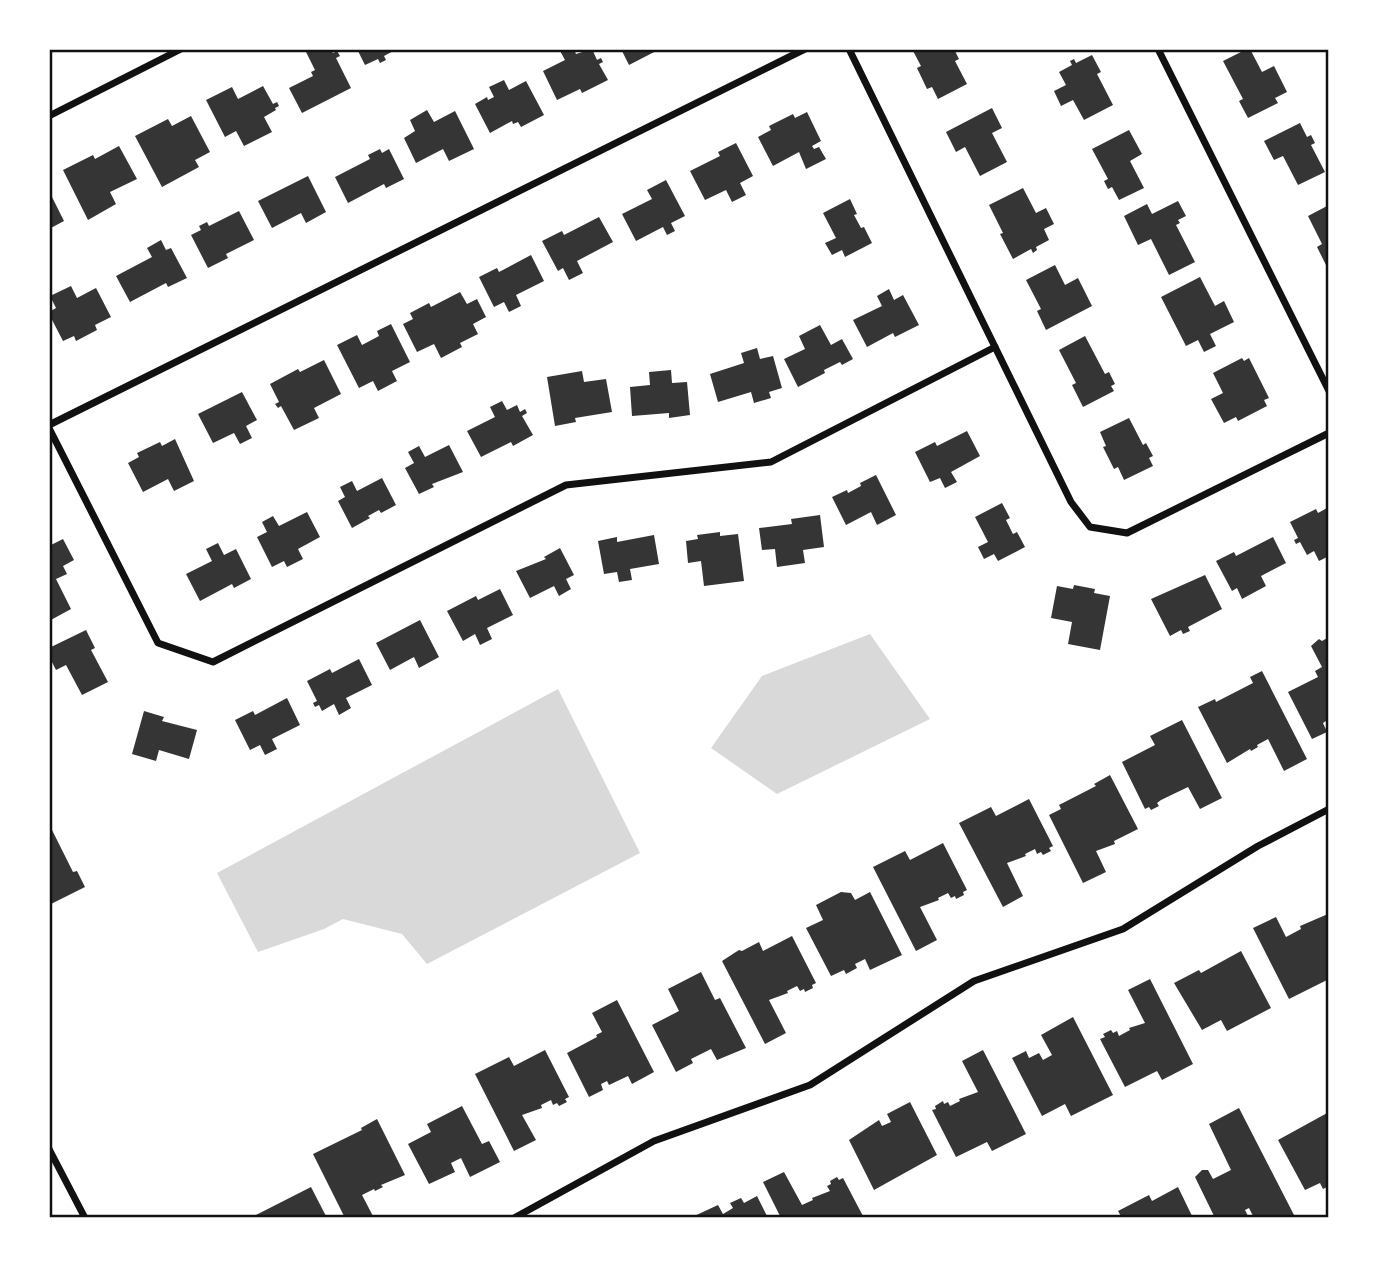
<svg xmlns="http://www.w3.org/2000/svg" width="1378" height="1267" viewBox="0 0 1378 1267" font-family="Karla,sans-serif">
	<rect width="100%" height="100%" fill="#fff"/>
	<g fill="#d9d9d9">
		<path d="M870,634L930,719L777,794L711,748L762,676Z"/>
		<path d="M558,689L640,853L427,964L402,934L343,919L324,929L258,952L217,873Z"/>
	</g>
	<g fill="#353535">
		<path d="M331,49L333,53L337,51L340,56L336,58L351,88L302,113L289,88L313,76L311,72L315,70L305,50Z"/>
		<path d="M357,49H397L384,56L386,60L380,63L378,59L365,65Z"/>
		<path d="M559,49H574L576,54L592,49L597,60L601,58L603,62L599,64L608,80L582,93L580,89L557,100L543,71L565,60Z"/>
		<path d="M621,49H660L629,65Z"/>
		<path d="M918,49H954L959,59L955,61L967,84L938,99L932,87L927,89L917,68L921,66L913,51Z"/>
		<path d="M1247,49H1250L1262,72L1274,66L1287,92L1275,98L1278,103L1248,118L1239,101L1243,99L1223,61Z"/>
		<path d="M1092,55L1101,72L1097,74L1113,105L1084,120L1073,100L1061,106L1054,91L1066,85L1059,72L1072,65L1070,61L1074,59L1076,63Z"/>
		<path d="M504,80L509,90L526,81L544,115L521,127L518,122L513,124L512,121L490,133L475,104L487,97L488,100L494,97L489,87Z"/>
		<path d="M263,86L273,104L277,102L279,106L275,108L276,110L264,117L272,132L244,146L236,131L225,137L206,100L232,87L238,99Z"/>
		<path d="M992,108L1002,128L992,133L1007,162L980,176L965,147L956,152L946,132Z"/>
		<path d="M427,110L434,122L455,111L474,149L449,161L443,149L416,163L404,138L415,131L410,120Z"/>
		<path d="M807,112L821,141L812,146L814,149L819,147L826,159L806,169L799,152L773,166L758,137L771,130L769,126L793,114L795,118Z"/>
		<path d="M191,116L210,152L195,160L199,167L162,187L135,136L168,119L172,126Z"/>
		<path d="M1300,123L1307,137L1311,135L1315,143L1311,145L1325,172L1298,185L1283,156L1274,160L1264,141Z"/>
		<path d="M1129,130L1142,154L1130,161L1144,188L1119,200L1112,187L1108,189L1104,181L1108,179L1092,149Z"/>
		<path d="M736,143L753,176L740,183L746,195L732,202L726,190L705,200L690,171L720,156L718,152Z"/>
		<path d="M119,146L137,179L110,192L116,204L88,220L63,170L93,155L95,159Z"/>
		<path d="M380,149L382,153L389,149L404,179L386,188L384,184L348,203L335,177L370,159L368,155Z"/>
		<path d="M308,176L326,212L306,223L301,213L272,228L258,201Z"/>
		<path d="M666,180L685,216L671,223L675,231L667,235L663,227L636,241L622,214L652,199L647,190Z"/>
		<path d="M1023,188L1036,213L1046,208L1054,224L1044,229L1049,240L1036,247L1037,250L1033,253L1031,249L1013,259L1000,234L1003,233L989,205Z"/>
		<path d="M49,191L64,221L49,229Z"/>
		<path d="M850,199L857,214L854,215L861,228L864,227L872,243L845,257L842,250L832,255L825,243L836,238L823,213Z"/>
		<path d="M1178,201L1186,216L1178,220L1180,223L1176,225L1195,262L1169,275L1151,239L1138,245L1124,216L1147,204L1152,214Z"/>
		<path d="M1329,205V266L1327,267L1317,247L1322,244L1308,216Z"/>
		<path d="M239,211L254,240L226,254L228,258L208,268L191,235L201,230L199,226L207,222L209,226Z"/>
		<path d="M599,217L613,242L577,261L583,273L569,280L563,268L558,271L542,241L562,231L564,235Z"/>
		<path d="M161,240L166,250L171,248L187,278L168,287L166,283L130,302L116,276L152,257L147,248Z"/>
		<path d="M531,255L544,281L516,295L521,306L509,312L504,302L494,307L479,277L497,268L499,272Z"/>
		<path d="M1055,265L1065,285L1078,278L1092,306L1046,330L1037,311L1041,309L1026,280Z"/>
		<path d="M1200,277L1215,306L1224,301L1234,322L1210,334L1216,346L1204,352L1198,340L1186,346L1161,297Z"/>
		<path d="M71,286L77,298L96,288L111,317L95,325L97,330L76,341L74,336L63,341L49,314V312L56,308L50,296Z"/>
		<path d="M889,289L894,300L903,295L919,325L895,337L893,333L867,347L853,320L882,306L877,296Z"/>
		<path d="M460,292L467,304L477,299L486,317L473,324L478,334L460,343L462,347L441,358L434,344L417,352L403,324L413,319L410,313L429,303L431,307Z"/>
		<path d="M391,324L410,362L392,371L397,381L378,391L373,381L359,388L337,345L357,335L362,345L379,336L377,331Z"/>
		<path d="M820,325L831,345L842,339L853,359L842,365L840,362L824,370L825,373L798,387L784,359L805,349L799,336Z"/>
		<path d="M1085,336L1105,374L1109,372L1115,384L1111,386L1114,391L1083,407L1072,385L1076,383L1059,350Z"/>
		<path d="M757,348L760,359L773,356L782,388L769,392L771,398L754,403L751,392L718,402L710,374L744,363L741,353Z"/>
		<path d="M1242,358L1244,361L1249,358L1269,398L1264,400L1267,406L1238,421L1236,417L1224,423L1211,399L1223,393L1213,373Z"/>
		<path d="M324,360L341,394L314,408L319,418L294,430L281,406L278,408L275,404L279,402L270,384L298,369L300,372Z"/>
		<path d="M671,370L672,383L687,382L690,415L669,418V413L632,416L630,387L650,385L649,372Z"/>
		<path d="M582,371L584,382L606,379L612,412L575,418L576,422L555,426L547,377Z"/>
		<path d="M242,392L257,420L246,426L252,438L240,444L234,433L213,443L198,414Z"/>
		<path d="M502,401L507,410L517,405L520,412L525,409L527,413L522,416L533,435L513,446L511,442L481,457L467,431L495,417L490,407Z"/>
		<path d="M1129,418L1143,445L1146,443L1153,456L1149,458L1153,466L1124,480L1118,467L1114,469L1103,447L1106,446L1100,432Z"/>
		<path d="M967,431L980,456L951,472L957,482L945,488L940,478L930,482L915,452L935,442L937,446Z"/>
		<path d="M175,439L194,481L174,491L168,479L143,492L128,463L139,457L137,453L160,442L162,446Z"/>
		<path d="M449,445L463,472L432,484L434,487L419,494L405,468L414,463L408,452L419,446L425,457Z"/>
		<path d="M876,475L896,515L877,525L871,512L846,525L832,497L847,490L848,493L861,486L860,483Z"/>
		<path d="M382,478L396,505L381,513L379,510L368,516L370,518L352,528L338,501L345,497L340,487L352,481L357,491Z"/>
		<path d="M1002,503L1010,518L1006,520L1013,534L1017,532L1025,547L998,561L994,554L984,559L978,547L988,542L975,517Z"/>
		<path d="M1329,507V556L1319,561L1314,551L1307,555L1300,542L1296,544L1294,540L1298,538L1290,522L1316,509L1318,513Z"/>
		<path d="M307,512L320,537L298,549L303,559L287,567L284,561L272,567L257,537L267,532L262,522L273,516L279,526Z"/>
		<path d="M820,515L824,547L803,550L805,563L777,567L775,549L762,550L759,528L792,524L791,519Z"/>
		<path d="M720,532V536L738,534L744,581L704,586L701,561L688,563L686,541L698,539L697,535Z"/>
		<path d="M654,535L659,564L630,569L632,580L619,582L617,572L604,574L598,541L617,537V542Z"/>
		<path d="M1273,537L1286,563L1261,576L1266,586L1242,599L1237,588L1232,591L1216,561L1234,552L1236,556Z"/>
		<path d="M63,539L74,560L63,566L67,574L56,579L71,609L49,621V546Z"/>
		<path d="M218,543L224,555L236,549L251,579L234,588L232,584L200,601L186,574L212,561L206,549Z"/>
		<path d="M560,548L574,575L566,579L571,589L559,596L554,586L530,598L516,571L546,559L544,557Z"/>
		<path d="M1205,575L1222,609L1188,627L1190,631L1183,634L1181,630L1170,636L1151,599Z"/>
		<path d="M1074,585L1095,589L1094,593L1110,596L1100,650L1068,644L1072,622L1051,618L1057,586L1073,589Z"/>
		<path d="M500,589L513,615L487,628L492,639L480,645L475,634L463,641L447,611L476,596L478,600Z"/>
		<path d="M420,620L439,657L419,668L414,657L390,670L376,643Z"/>
		<path d="M86,630L95,648L91,650L108,682L82,695L66,665L56,670L49,656V648Z"/>
		<path d="M1329,637V719L1323,723L1327,732L1312,739L1288,692L1318,677L1315,671L1322,667L1311,646L1319,639L1322,641Z"/>
		<path d="M359,659L372,685L346,698L351,708L339,715L334,704L322,711L319,705L315,707L313,703L317,701L307,681L330,669L332,673Z"/>
		<path d="M1262,671L1307,759L1284,771L1268,739L1257,745L1258,747L1251,751L1250,749L1227,763L1198,707L1215,699L1216,702L1253,683L1250,677Z"/>
		<path d="M287,698L300,725L272,739L277,749L265,755L260,745L250,750L235,720L253,711L255,715Z"/>
		<path d="M144,711L164,717L162,721L197,730L189,759L159,750L156,761L132,754Z"/>
		<path d="M1182,720L1222,798L1200,809L1188,787L1161,800L1157,803L1159,806L1151,810L1149,807L1145,809L1122,762L1155,745L1150,736Z"/>
		<path d="M1110,775L1138,829L1114,841L1115,844L1096,851L1106,872L1083,883L1049,815L1061,809L1059,805L1096,786L1094,784Z"/>
		<path d="M1029,799L1053,846L1049,848L1051,851L1043,855L1041,852L1037,854L1035,849L1025,854L1026,856L1007,863L1023,896L1003,907L959,823L991,807L996,816Z"/>
		<path d="M49,824L73,872L77,871L85,887L49,905Z"/>
		<path d="M943,843L967,890L963,892L964,895L956,899L955,896L951,898L948,893L938,898L939,900L920,907L937,940L916,951L873,867L905,851L910,860Z"/>
		<path d="M841,892L851,893L855,900L870,892L902,955L870,970L865,959L855,964L857,968L846,974L844,970L831,976L806,928L823,920L816,905Z"/>
		<path d="M1328,914L1329,979L1289,999L1253,928L1276,917L1286,937L1301,929L1300,926Z"/>
		<path d="M792,936L816,983L812,985L813,988L805,992L804,989L800,991L797,986L787,991L788,993L769,1000L786,1033L765,1044L722,961L739,950L742,951L759,942L763,951Z"/>
		<path d="M1241,951L1271,1008L1227,1031L1221,1020L1202,1030L1174,983L1199,970L1201,973Z"/>
		<path d="M701,972L715,1000L720,998L746,1048L717,1060L711,1049L691,1059L693,1063L676,1072L652,1025L679,1011L668,989Z"/>
		<path d="M1150,979L1193,1064L1162,1080L1157,1071L1125,1087L1100,1039L1105,1037L1103,1034L1111,1030L1113,1033L1117,1031L1119,1036L1130,1030L1129,1028L1145,1023L1128,990Z"/>
		<path d="M617,1000L654,1072L632,1084L628,1076L609,1085L607,1081L601,1084L603,1090L589,1097L567,1053L597,1037L596,1035L602,1032L592,1013Z"/>
		<path d="M1073,1017L1113,1095L1071,1116L1065,1104L1042,1116L1012,1058L1026,1051L1029,1058L1039,1053L1043,1060L1052,1055L1041,1035Z"/>
		<path d="M545,1050L569,1097L565,1099L567,1102L559,1106L557,1103L553,1105L551,1100L541,1105L542,1108L522,1115L536,1140L514,1151L475,1074L509,1057L514,1066Z"/>
		<path d="M983,1050L1026,1134L992,1151L987,1142L956,1157L932,1110L936,1109L935,1106L943,1101L944,1104L948,1102L950,1106L960,1101L959,1099L978,1092L962,1061Z"/>
		<path d="M910,1102L937,1155L874,1190L849,1140L879,1120L882,1126L891,1122L887,1114Z"/>
		<path d="M462,1106L482,1144L489,1141L500,1162L470,1177L461,1158L451,1163L455,1172L429,1184L408,1144L431,1132L427,1124Z"/>
		<path d="M1239,1108L1294,1215L1289,1218H1254L1249,1208L1245,1210L1249,1218H1215L1195,1177L1202,1170H1208L1213,1179L1231,1170L1209,1124Z"/>
		<path d="M1329,1112V1186L1323,1189L1320,1183L1305,1190L1278,1140Z"/>
		<path d="M377,1119L405,1175L381,1185L383,1187L375,1191L374,1189L362,1195L374,1218H345L313,1154L362,1130L361,1128Z"/>
		<path d="M784,1172L802,1205L813,1200L812,1198L830,1191L827,1186L831,1184L830,1181L837,1177L839,1180L843,1178L864,1218H781L763,1182Z"/>
		<path d="M311,1187L327,1218H250Z"/>
		<path d="M1178,1187L1193,1218H1122L1118,1211L1149,1195L1152,1201Z"/>
		<path d="M757,1196L768,1218H690L718,1205L723,1214L733,1208L730,1203L741,1198L744,1203Z"/>
	</g>
	<g fill="none" stroke-linecap="round" stroke-linejoin="round">
		<g stroke="#111" stroke-width="7">
			<path d="M849,49L1071,502L1090,527L1127,533L1329,433"/>
			<path d="M1158,49L1329,391"/>
			<path d="M49,116L181,49"/>
			<path d="M49,425L805,49"/>
			<path d="M49,428L158,643L213,662L566,485L771,462L995,347"/>
			<path d="M49,1149L85,1218"/>
			<path d="M514,1218L654,1141L810,1085L974,981L1123,929L1258,846L1329,809"/>
		</g>
	</g>
	<rect width="1378" height="1267" fill="none" stroke="#ffffff" stroke-width="102"/>
	<rect x="51" y="51" width="1276" height="1165" fill="none" stroke="#111" stroke-width="2.5"/>
</svg>
